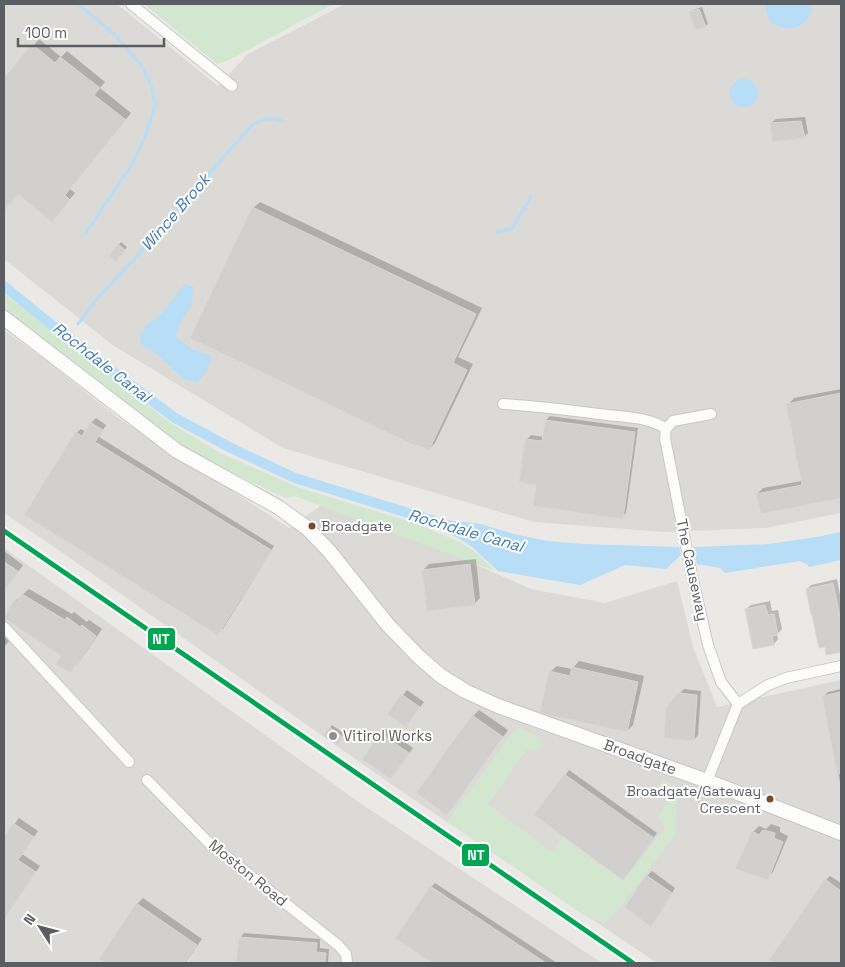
<svg xmlns="http://www.w3.org/2000/svg" width="845" height="967" viewBox="0 0 845 967" font-family="'Space Grotesk',sans-serif">
	<rect width="100%" height="100%" fill="#eae9e5"/>
	<g fill="#dbdad6">
		<path d="M4,4H117L218,86L248,54L345,4H841V513L765,528L663,532L534,522L283,448L114,346L4,259Z"/>
		<path d="M4,330L44,359L120,419L237,494L289,528L323,504L411,536L531,589L605,603L677,581L693,647L717,707L841,680V963H657L605,928L398,789L57,549L4,513Z"/>
		<path d="M4,548L360,803L602,963H4Z"/>
	</g>
	<g fill="#d3e7d0">
		<path d="M144,4H333L227,61L217,64Z"/>
		<path d="M4,293L91,362L172,424L220,453L300,488L414,523L460,542L474,551L495,571L294,496L285,498L215,464L165,437L4,311Z"/>
		<path d="M518,728L541,737L540,752L528,748L488,804L552,852L562,836L623,880L665,828L658,817L670,797L658,786L663,779L676,786L677,798L676,834L618,910L604,923L582,914L447,821L510,736Z"/>
	</g>
	<g fill="#b7def6">
		<path d="M765,4H812V6C812,9 811,14 809,17C799,34 771,31 766,12C765,9 765,6 765,4Z"/>
		<circle cx="744" cy="93" r="14"/>
		<path d="M185,284L194,287L192,304L179,325L176,337L193,350L212,356L209,367L198,382L184,379L158,355L140,343L141,333L146,326L161,314Z"/>
		<path d="M422,517L480,524L514,534L547,541L582,544L679,547L681,555L666,569L625,565L580,585L498,571L471,546Z"/>
		<path d="M841,532V560L809,567L807,564L800,561L725,573L720,568L697,564L694,547L769,544L817,537Z"/>
	</g>
	<g fill="#0003">
		<path d="M702,7L708,24L705,26L690,12L693,10Z"/>
		<path d="M39,39L61,57L67,51L105,82L100,88L131,113L70,189L75,193L52,220L18,193L4,211V80Z"/>
		<path d="M805,117L808,133L804,137L771,123L776,119Z"/>
		<path d="M260,202L482,308L458,357L473,364L435,443L429,449L253,208Z"/>
		<path d="M121,242L127,247L118,258L110,256Z"/>
		<path d="M841,389V498L762,513L757,494L763,488L802,481L788,405L794,398Z"/>
		<path d="M550,416L638,428L626,513L622,517L537,484L527,439L531,435L544,437L546,420Z"/>
		<path d="M96,418L106,425L99,437L274,546L223,629L218,633L76,433L81,429L86,432L91,423Z"/>
		<path d="M4,551L23,565L4,591Z"/>
		<path d="M476,559L480,598L474,604L423,570L429,564Z"/>
		<path d="M837,579L841,600V650L827,653L807,589L811,585Z"/>
		<path d="M29,589L72,614L74,612L87,622L89,620L102,629L77,665L71,671L63,656L5,617L15,601Z"/>
		<path d="M770,601L772,611L778,610L782,629L777,634L778,639L774,644L746,609L751,605Z"/>
		<path d="M4,635L9,641L4,647Z"/>
		<path d="M579,661L644,676L633,725L627,731L550,672L557,666L572,669Z"/>
		<path d="M684,689L701,691L698,735L694,740L679,694Z"/>
		<path d="M841,689V788L824,696L828,692Z"/>
		<path d="M407,690L424,702L410,721L388,713Z"/>
		<path d="M479,710L508,730L453,807L447,813L473,716Z"/>
		<path d="M332,725L345,734L341,740L330,728Z"/>
		<path d="M386,729L413,748L395,773L391,777L364,759L381,734Z"/>
		<path d="M569,770L657,833L628,874L623,878L536,815Z"/>
		<path d="M19,818L38,831L22,854L40,866L4,919V838Z"/>
		<path d="M771,824L780,827V832L788,836L773,872L767,878L753,832L759,826L766,829Z"/>
		<path d="M652,871L675,888L655,921L651,925L626,907L647,876Z"/>
		<path d="M830,876L841,883V963H777L771,959L826,880Z"/>
		<path d="M435,883L557,963H435L397,938L431,887Z"/>
		<path d="M143,898L202,939L185,963H108L101,959L137,904Z"/>
		<path d="M244,933L320,939V948L329,949L328,963H238L240,938Z"/>
	</g>
	<g fill="none" stroke-linecap="round" stroke-linejoin="round">
		<g stroke="#b7def6" stroke-width="3">
			<path d="M78,4L114,34L142,66L152,88L155,105L147,132L133,163L85,234"/>
			<path d="M496,232L512,229L531,196"/>
			<path d="M78,324L91,307L94,302L134,259L252,125C263,120 270,116 282,121"/>
		</g>
		<path stroke="#b7def6" stroke-width="10" d="M4,286L53,326L124,380L175,418L231,448L295,478L434,521"/>
	</g>
	<g fill="#d1d0ce" stroke="#dad8d4">
		<path d="M699,9L706,27L695,30L689,12Z"/>
		<path d="M32,44L55,63L60,57L100,88L94,95L126,120L65,195L70,200L52,222L18,194L4,211V78Z"/>
		<path d="M801,121L805,138L772,142L770,123Z"/>
		<path d="M252,207L476,314L453,363L467,370L429,450L417,445L416,446L190,338Z"/>
		<path d="M118,244L125,250L116,262L109,256Z"/>
		<path d="M841,393V498L761,514L756,494L802,485L786,404Z"/>
		<path d="M545,420L635,432L623,519L533,506L536,485L519,482L525,439L542,441Z"/>
		<path d="M90,422L103,430L95,442L271,550L218,635L24,515L75,432L82,436Z"/>
		<path d="M4,562L18,571L4,591Z"/>
		<path d="M470,564L475,605L427,611L422,570Z"/>
		<path d="M833,583L840,617H841V652L826,655L825,647L819,648L812,615H811L806,589Z"/>
		<path d="M22,594L65,620L67,617L80,627L82,625L96,636L71,673L55,664L61,656L4,618L14,600L16,602Z"/>
		<path d="M765,605L768,615L774,614L778,635L772,636L774,645L753,649L745,609Z"/>
		<path d="M572,667L638,682L627,732L549,715L540,712L549,671L570,676Z"/>
		<path d="M841,692V773L837,774L822,696Z"/>
		<path d="M678,693L697,695L694,741L664,738L666,708Z"/>
		<path d="M401,694L420,707L406,727L387,714Z"/>
		<path d="M472,715L503,737L447,815L416,793Z"/>
		<path d="M329,727L343,737L338,745L323,735Z"/>
		<path d="M380,733L409,753L391,779L362,759Z"/>
		<path d="M564,774L654,838L623,880L534,815Z"/>
		<path d="M13,823L34,837L18,860L36,872L4,919V837Z"/>
		<path d="M763,830L775,833L774,838L783,842L768,880L735,869L752,831L759,835Z"/>
		<path d="M646,875L672,893L651,927L625,907Z"/>
		<path d="M825,879L841,891V963H774L769,960Z"/>
		<path d="M430,886L546,963H433L395,938Z"/>
		<path d="M136,903L197,945L184,963H106L99,959Z"/>
		<path d="M239,937L317,943L316,952L326,953L325,963H236Z"/>
	</g>
	<g fill="none" stroke-linecap="round" stroke-linejoin="round">
		<defs>
			<g id="street">
				<path d="M131,4L232,86"/>
				<path d="M503,404C535,406 567,410 599,414C621,417 648,416 666,429"/>
				<path d="M711,414L673,421L666,429L665,438L691,571L708,645L721,682L738,704"/>
				<path d="M4,627L129,762"/>
				<path d="M147,780L207,841L338,945L346,954L347,963"/>
				<path d="M707,781L738,704L768,685L786,678L841,666"/>
			</g>
			<path id="secondary" d="M4,318L177,451L278,507L307,528L330,552L388,625L419,657L441,676L465,691L498,706L707,781L841,833"/>
		</defs>
		<use href="#street" stroke="#c7c7c7" stroke-width="12"/>
		<use href="#secondary" stroke="#c6c6c5" stroke-width="16"/>
		<use href="#street" stroke="#fcfcfb" stroke-width="10"/>
		<use href="#secondary" stroke="#fcfcfb" stroke-width="14"/>
		<defs>
			<path id="rail-1" d="M4,531L633,963"/>
		</defs>
		<use href="#rail-1" stroke="#fff" stroke-width="9"/>
		<use href="#rail-1" stroke="#00a651" stroke-width="5"/>
	</g>
	<g fill="#7a4b2a" stroke="#fff" stroke-width="2">
		<circle cx="312" cy="526" r="4.5"/>
		<circle cx="770" cy="799" r="4.5"/>
	</g>
	<circle fill="#8c8f90" stroke="#fff" stroke-width="2" cx="333" cy="736" r="5"/>
	<g text-anchor="middle" stroke-width="4" stroke-linejoin="round" paint-order="stroke">
		<g font-size="14" fill="#5a5e63" stroke="#fff" text-anchor="start">
			<text x="321" y="531">Broadgate</text>
			<text x="761" y="796" text-anchor="end">Broadgate/Gateway<tspan x="761" dy="17">Crescent</tspan></text>
		</g>
		<g font-size="15" fill="#5a5e63" stroke="#fff">
			<text transform="translate(692 570) rotate(78)" y="5">The Causeway</text>
			<text transform="translate(640 757) rotate(20)" y="5">Broadgate</text>
			<text transform="translate(248 873) rotate(39)" y="5">Moston Road</text>
		</g>
		<g font-size="15" fill="#5a5e63" stroke="#fff" text-anchor="start">
			<text x="343" y="741">Vitirol Works</text>
		</g>
		<g font-size="16" font-style="italic" fill="#3f7ab0" stroke="#fff">
			<text transform="translate(175 212) rotate(-49)" y="6">Wince Brook</text>
			<text transform="translate(102 362) rotate(38)" y="6">Rochdale Canal</text>
			<text transform="translate(466 530) rotate(16)" y="6">Rochdale Canal</text>
		</g>
	</g>
	<g stroke="#fff" stroke-width="2">
		<rect x="147" y="627" width="29" height="24" rx="5" fill="#00a651"/>
		<rect x="461" y="843" width="29" height="24" rx="5" fill="#00a651"/>
	</g>
	<g font-size="14" text-anchor="middle" font-weight="bold" fill="#fff">
		<text x="161" y="644">NT</text>
		<text x="476" y="860">NT</text>
	</g>
	<rect width="845" height="967" fill="none" stroke="#5a5e63" stroke-width="10"/>
	<g transform="translate(40 927) rotate(306)" stroke="#ffffff" stroke-width="4" paint-order="stroke">
	<path d="M0-4L9 19L0 12L-9 19Z" fill="#5a5e63"/>
	<text y="-8" font-size="14" font-weight="bold" text-anchor="middle" fill="#5a5e63">N</text>
	</g>
	<path d="M18 38v8h146v-8" fill="none" stroke="#5a5e63" stroke-width="2.5"/>
	<text x="25" y="38" font-size="15" fill="#5a5e63" stroke="#ffffff" stroke-width="4" paint-order="stroke">100 m</text>
</svg>
